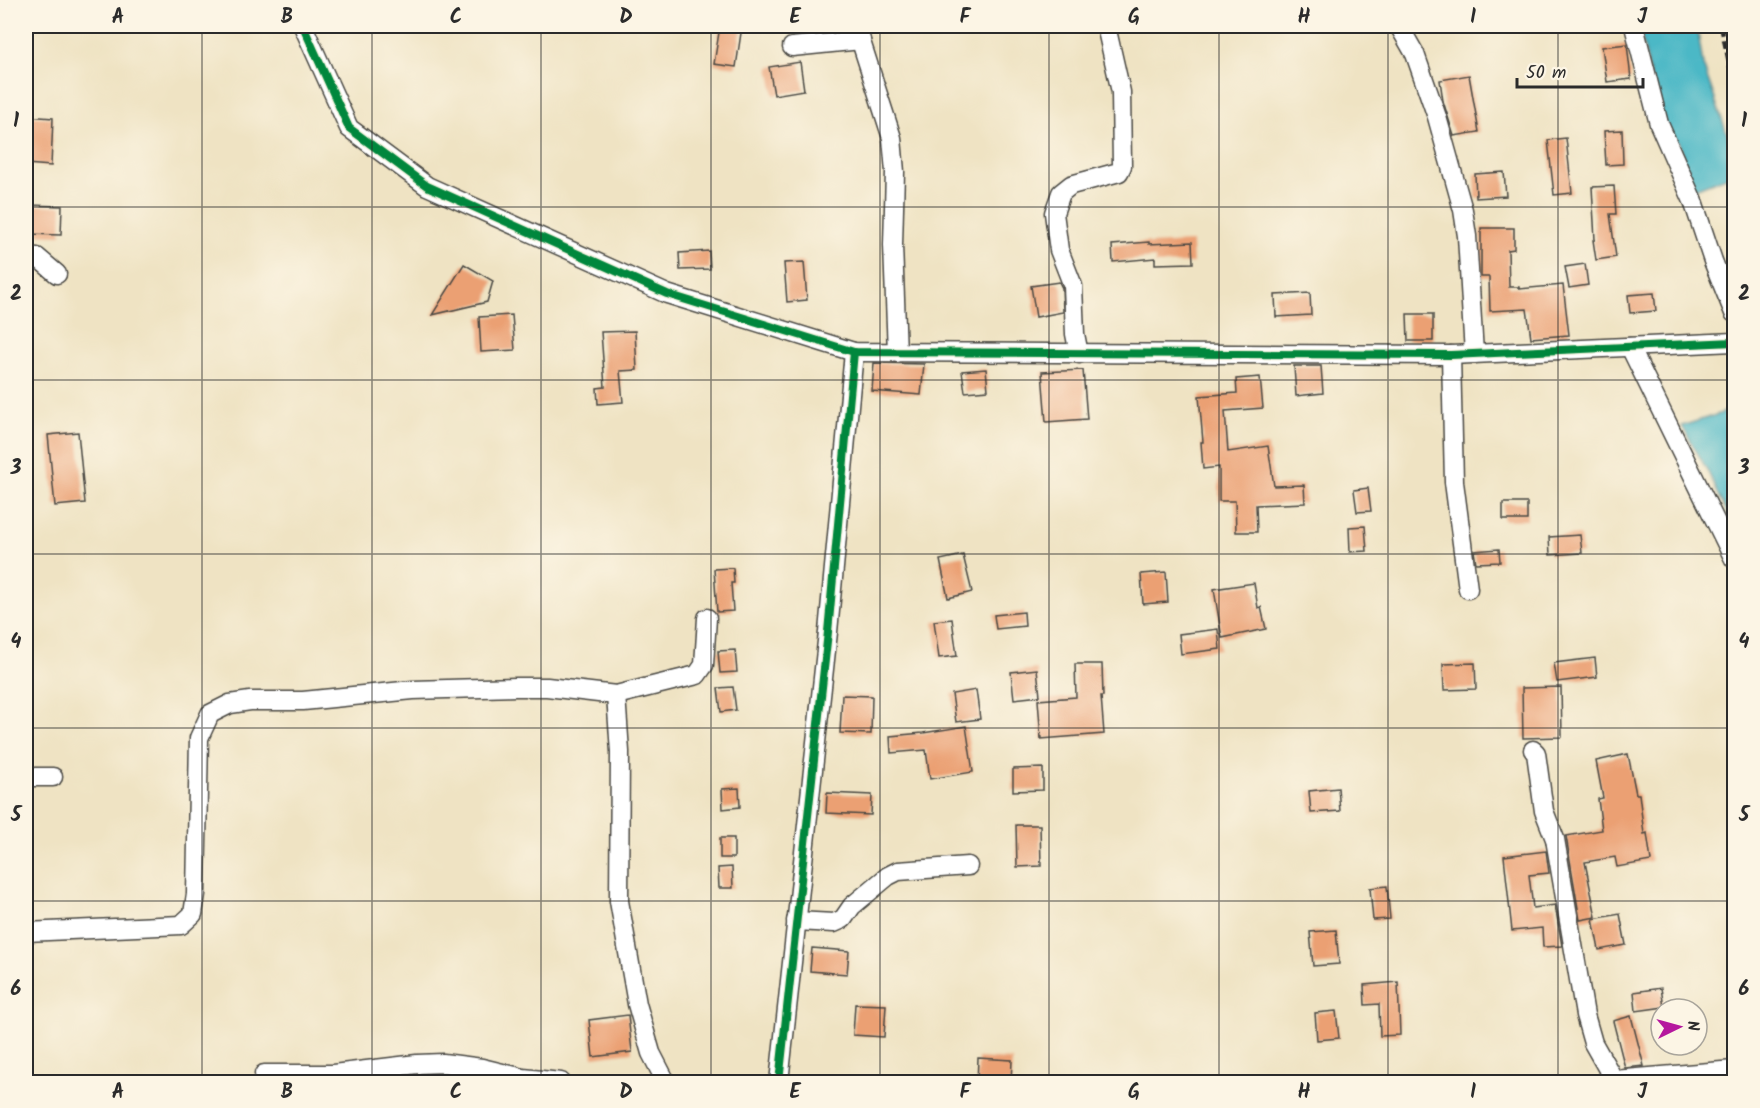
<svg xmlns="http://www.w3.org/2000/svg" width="1760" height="1108" viewBox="0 0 1760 1108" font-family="Kalam,sans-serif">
	<rect width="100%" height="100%" fill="#fcf5e5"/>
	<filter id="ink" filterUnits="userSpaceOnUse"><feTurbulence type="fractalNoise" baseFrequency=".0167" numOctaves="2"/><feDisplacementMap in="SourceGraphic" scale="12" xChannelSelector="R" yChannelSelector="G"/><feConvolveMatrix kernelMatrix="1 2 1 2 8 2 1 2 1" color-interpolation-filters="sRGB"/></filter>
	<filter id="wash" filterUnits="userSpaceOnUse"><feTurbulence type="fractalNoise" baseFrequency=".008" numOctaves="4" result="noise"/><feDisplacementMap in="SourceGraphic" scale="24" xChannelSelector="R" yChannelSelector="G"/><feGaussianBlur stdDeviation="1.35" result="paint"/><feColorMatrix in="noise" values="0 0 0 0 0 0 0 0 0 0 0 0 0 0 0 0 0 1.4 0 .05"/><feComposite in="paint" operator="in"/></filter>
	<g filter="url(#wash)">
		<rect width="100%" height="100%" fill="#efe3c3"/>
		<g fill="#4bb8c6" stroke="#3b7278" stroke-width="1.5">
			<path d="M1639,26H1697L1703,65L1734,154V174L1692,190L1679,142L1665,138Z"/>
			<path d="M1734,409V527L1707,470L1682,426Z"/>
		</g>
		<g id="blocks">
			<g fill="#eba073">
				<path d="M720,26H742L736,67L714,64Z"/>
				<path d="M1627,44L1631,79L1607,82L1602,47Z"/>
				<path d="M800,62L804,90L774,95L769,67Z"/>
				<path d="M1469,75L1479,132L1454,136L1443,101L1440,80Z"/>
				<path d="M26,116L53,118L51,166L26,164Z"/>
				<path d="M1622,130L1623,164L1606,165L1604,131Z"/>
				<path d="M1566,138L1572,193L1554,195L1548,140Z"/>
				<path d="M1504,172L1506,196L1476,198L1475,174Z"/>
				<path d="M1614,186L1616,214H1610L1616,257L1596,260L1593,240H1595L1592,187Z"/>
				<path d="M26,205L62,206L61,235L26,234Z"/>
				<path d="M1481,228H1514V249L1508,250L1509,287H1519V289L1563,285L1569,335L1531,338L1527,309L1490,311L1489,277H1481Z"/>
				<path d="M1149,242V244L1192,242L1193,263L1155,264V258L1113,262L1112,245Z"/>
				<path d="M709,251L710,269L680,270L679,253Z"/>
				<path d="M804,262L807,300L787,302L784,263Z"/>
				<path d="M464,264L493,281L487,302L432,315Z"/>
				<path d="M1585,264L1588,285L1569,288L1565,267Z"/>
				<path d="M1059,282L1062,288L1063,312L1036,317L1031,286Z"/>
				<path d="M1310,293L1311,315L1276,317L1275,295Z"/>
				<path d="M1654,293L1656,311L1630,313L1628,295Z"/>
				<path d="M1407,314H1433V341H1408Z"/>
				<path d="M512,315L515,350L481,352L479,317Z"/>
				<path d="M635,331L637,370L620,371L623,402L598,404L597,388L605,387L601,332Z"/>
				<path d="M874,363L924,364L921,395L872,391Z"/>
				<path d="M1294,366H1321L1323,393L1296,396Z"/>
				<path d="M986,369L988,390L965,392L962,371Z"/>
				<path d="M1083,370L1087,419L1046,422L1042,372Z"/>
				<path d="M1260,377L1263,408L1225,411L1228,452L1268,446L1274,486L1304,485L1305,503L1256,505L1257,532H1236L1235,501H1219V467L1203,469L1201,442H1203L1199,396L1237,393L1236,379Z"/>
				<path d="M78,432L85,503L55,506L48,435Z"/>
				<path d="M1368,488L1371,511L1357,512L1354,490Z"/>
				<rect x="1503" y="503" width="24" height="17"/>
				<path d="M1365,526L1367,551L1350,552L1349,527Z"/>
				<path d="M1580,535L1582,553L1550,555L1549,537Z"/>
				<path d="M1499,549L1500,562L1476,563L1474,551Z"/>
				<path d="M963,555L972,592L948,598L940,560Z"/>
				<path d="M733,568L734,583H731L733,611L717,612L714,569Z"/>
				<path d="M1166,572L1168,602L1143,604L1141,574Z"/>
				<path d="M1254,583L1258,608L1261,607L1266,629L1222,638L1214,589Z"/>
				<path d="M1024,612L1025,626L996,629L994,615Z"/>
				<path d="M952,619L957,656L939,658L934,621Z"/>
				<path d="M1218,629L1220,649L1181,654L1179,634Z"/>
				<path d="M735,650L737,672L720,673L718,651Z"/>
				<path d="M1595,658L1597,677L1557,682L1554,663Z"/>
				<path d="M1475,663L1476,689L1444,690L1443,664Z"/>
				<path d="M1075,664H1102L1103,696H1101L1104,734L1041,739L1038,700L1076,697Z"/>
				<path d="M1037,669L1040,696L1014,699L1011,672Z"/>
				<path d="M733,687L736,710L721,712L718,688Z"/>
				<path d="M1561,687L1562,737L1523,738L1522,688Z"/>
				<path d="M976,690L980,719L956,722L952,694Z"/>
				<path d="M842,695L872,696L871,734L840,733Z"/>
				<path d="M966,726L973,772L930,779L926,750L891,753L890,736L923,733Z"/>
				<path d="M1628,754L1636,794H1639L1644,834L1647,833L1651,861L1617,867L1615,857L1585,862L1596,917L1580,920L1566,836L1602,830L1598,799L1603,798L1596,761Z"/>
				<path d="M1043,768V790L1013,791V769Z"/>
				<path d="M739,788L740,807L723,809L722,789Z"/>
				<path d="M1338,788L1340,811L1311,813L1309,791Z"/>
				<path d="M827,793L872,795L871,815L826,813Z"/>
				<path d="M1016,825H1040L1041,866L1017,867Z"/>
				<rect x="720" y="838" width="14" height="20"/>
				<path d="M1546,851L1549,873L1529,875L1533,908L1555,905L1562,946L1543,947L1542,928L1512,931L1504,856Z"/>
				<path d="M732,867L733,888H719L718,868Z"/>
				<path d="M1387,886L1390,919L1373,920L1370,888Z"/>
				<path d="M1620,914L1626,945L1599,950L1593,919Z"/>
				<path d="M1336,930L1339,964L1313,966L1310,932Z"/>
				<path d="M812,948L849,951L847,974L810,971Z"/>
				<path d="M1398,982L1400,1035L1380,1036L1379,1004L1365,1005L1364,985Z"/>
				<path d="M1661,988L1664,1007L1636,1011L1634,992Z"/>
				<path d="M855,1004L886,1005L884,1037L853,1035Z"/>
				<path d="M1336,1011L1339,1038L1317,1040L1315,1013Z"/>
				<path d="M628,1015L632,1052L593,1057L589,1020Z"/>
				<path d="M1631,1016L1644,1066L1625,1068L1613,1021Z"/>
				<path d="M978,1058L1012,1060L1011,1083H977Z"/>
			</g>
		</g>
	</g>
	<g filter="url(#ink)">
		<use href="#blocks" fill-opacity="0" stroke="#484742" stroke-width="1.5"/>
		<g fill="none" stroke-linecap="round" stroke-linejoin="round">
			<defs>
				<g id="minor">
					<path d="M303,26L349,128L427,186L667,294L854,352L1451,355L1734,342"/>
					<path d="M856,26L892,138L895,172L893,245L897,353"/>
					<path d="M1399,26L1415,54L1437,117L1463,210L1467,236L1474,354"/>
					<path d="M1634,26L1659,124L1693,201L1713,261L1734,313"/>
					<path d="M792,47L861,40"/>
					<path d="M26,256L37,257L57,274"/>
					<path d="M1630,347L1734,559"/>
					<path d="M1079,354L1075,334L1073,286L1059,250L1054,213L1061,193L1071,185L1119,172L1122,166L1121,92L1106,26"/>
					<path d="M1451,355L1454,482L1468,589"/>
					<path d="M616,695L697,675L704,665L707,618"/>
					<path d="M1533,750L1536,753L1544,811L1555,839L1585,1015L1593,1043L1614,1080L1734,1070"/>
					<path d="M26,777H53"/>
					<path d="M796,921L834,923L843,919L852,906L888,876L898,871L968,866"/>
					<path d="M26,932L181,925L193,914L196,894L199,738L210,714L230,704L250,701H303L413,690L516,687H547L616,695L620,752L619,901L637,1004L651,1053L666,1082"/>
					<path d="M264,1074H333L417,1064L443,1063L482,1068L523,1078L561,1082"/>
					<path d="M779,1082L828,632L854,352"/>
				</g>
			</defs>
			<use href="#minor" stroke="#484742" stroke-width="21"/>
			<use href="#minor" stroke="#fff" stroke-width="18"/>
			<g stroke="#2b2b2b" stroke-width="4.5" stroke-dasharray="9 4.5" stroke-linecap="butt">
				<path d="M1721,26L1734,85"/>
				<path d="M1732,26L1734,36"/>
			</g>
			<defs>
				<g id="cycleway">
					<path d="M303,26L349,128L427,186L667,294L854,352L1451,355L1734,342"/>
					<path d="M779,1082L828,632L854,352"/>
				</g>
			</defs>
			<use href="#cycleway" stroke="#fcf5e5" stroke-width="11"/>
			<use href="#cycleway" stroke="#00873e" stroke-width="8"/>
		</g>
	</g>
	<path fill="none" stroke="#2b2b2b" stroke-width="1.5" stroke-opacity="0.55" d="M202,26V1082M372,26V1082M541,26V1082M711,26V1082M880,26V1082M1049,26V1082M1219,26V1082M1388,26V1082M1558,26V1082M26,207H1734M26,380H1734M26,554H1734M26,728H1734M26,901H1734"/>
	<rect width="1760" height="1108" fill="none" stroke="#fcf5e5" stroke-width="66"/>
	<g transform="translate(1679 1027) rotate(85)"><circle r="28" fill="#fcf5e5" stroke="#a8a49b" stroke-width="1.5"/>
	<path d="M0-4.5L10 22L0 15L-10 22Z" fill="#b5179e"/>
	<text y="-9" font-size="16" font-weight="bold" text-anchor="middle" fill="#2b2b2b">N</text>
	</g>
	<path d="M1517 78v9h126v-9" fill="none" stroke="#2b2b2b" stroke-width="3"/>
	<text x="1526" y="78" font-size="18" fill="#2b2b2b" stroke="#fcf5e5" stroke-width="4.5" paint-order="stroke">50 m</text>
	<rect x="33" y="33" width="1694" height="1042" fill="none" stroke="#2b2b2b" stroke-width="2"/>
	<g font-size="20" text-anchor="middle" font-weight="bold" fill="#2b2b2b">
		<text x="118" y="23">A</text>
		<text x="287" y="23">B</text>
		<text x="456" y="23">C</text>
		<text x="626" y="23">D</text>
		<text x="795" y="23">E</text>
		<text x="965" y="23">F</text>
		<text x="1134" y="23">G</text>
		<text x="1304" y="23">H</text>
		<text x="1473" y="23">I</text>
		<text x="1642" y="23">J</text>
		<text x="16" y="127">1</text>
		<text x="1744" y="127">1</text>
		<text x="16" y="300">2</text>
		<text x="1744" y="300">2</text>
		<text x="16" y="474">3</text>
		<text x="1744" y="474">3</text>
		<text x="16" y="648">4</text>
		<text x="1744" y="648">4</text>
		<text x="16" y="821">5</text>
		<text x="1744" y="821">5</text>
		<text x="16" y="995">6</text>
		<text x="1744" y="995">6</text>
		<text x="118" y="1098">A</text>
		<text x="287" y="1098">B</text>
		<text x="456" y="1098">C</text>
		<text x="626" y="1098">D</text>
		<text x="795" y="1098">E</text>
		<text x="965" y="1098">F</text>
		<text x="1134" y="1098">G</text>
		<text x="1304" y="1098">H</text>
		<text x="1473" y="1098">I</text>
		<text x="1642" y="1098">J</text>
	</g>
</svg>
